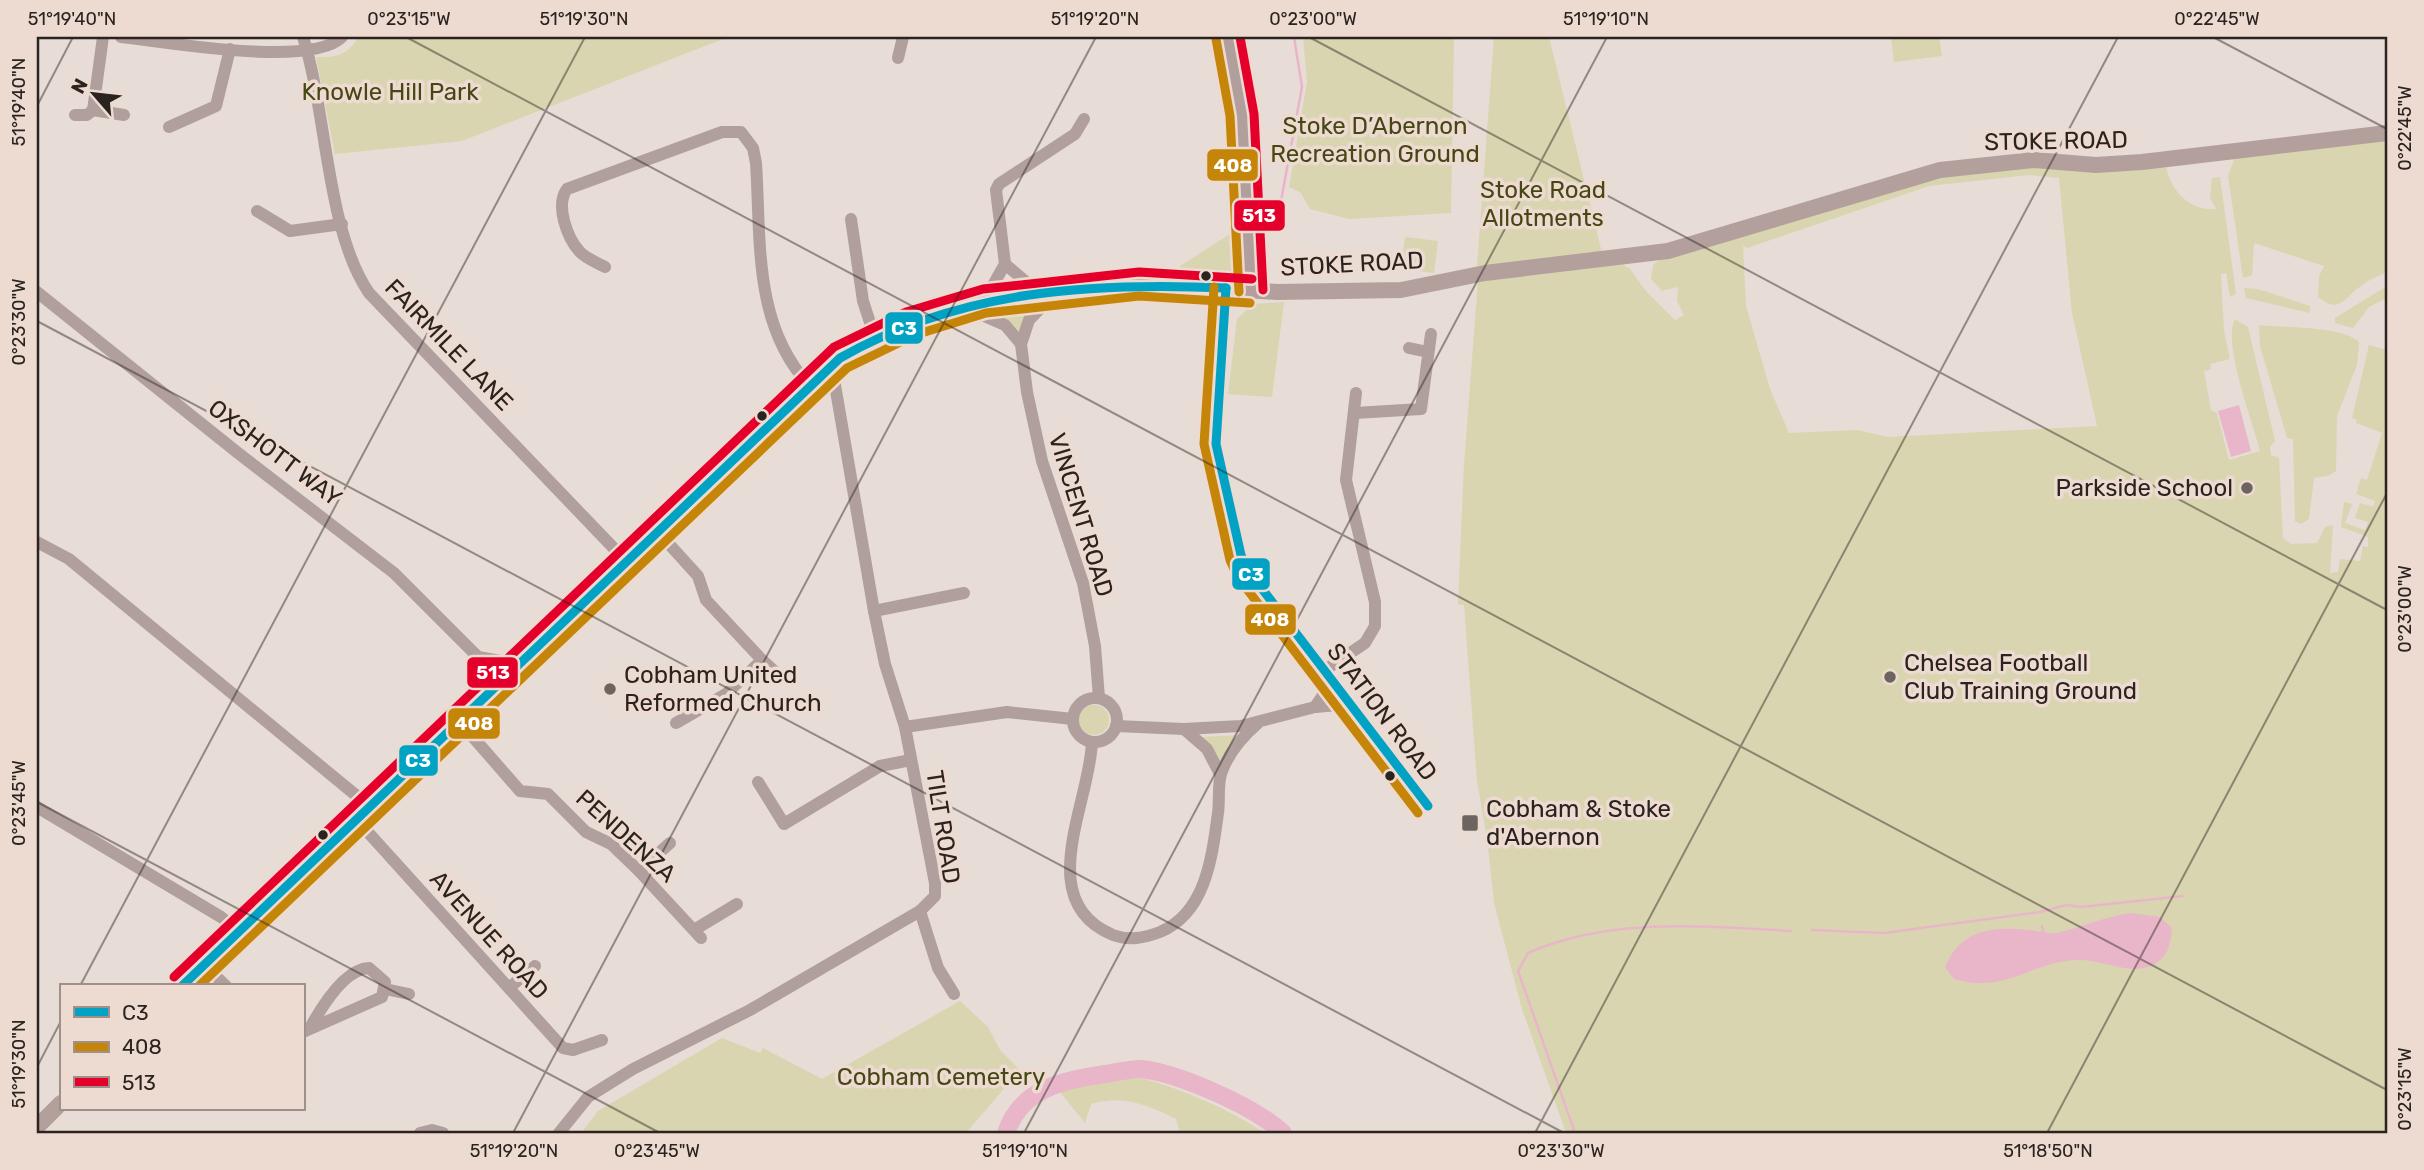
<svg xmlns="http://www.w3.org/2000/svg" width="2424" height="1170" viewBox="0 0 2424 1170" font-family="Rubik,sans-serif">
	<rect width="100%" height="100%" fill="#e7dcd6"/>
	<g fill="#d9d5b0" fill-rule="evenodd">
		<path d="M358,37H728L462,141L335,154L316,57C335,58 349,55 358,37Z"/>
		<path d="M1303,37H1454L1451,213L1349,219L1310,209L1301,193L1289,187L1307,82Z"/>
		<path d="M1494,37H1549L1602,253L1477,266Z"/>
		<path d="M1939,37L1942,56L1894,62L1891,38Z"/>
		<path d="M2387,141V272C2379,276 2368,280 2361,286C2344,297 2341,315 2318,297L2319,276L2324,266L2254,243L2252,275L2243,278L2228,176L2236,154Z"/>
		<path d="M1983,166H2166C2171,191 2189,211 2216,209L2210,198L2212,178L2220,177L2236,294L2230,297L2226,273L2221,274L2224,331L2230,359L2210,364L2211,369L2204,371L2211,410L2217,413L2229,460L2260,451C2253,422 2222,343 2235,319L2248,327L2275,441L2270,447L2271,455L2279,458L2283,538L2291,544L2317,543L2325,527L2333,525L2330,573L2338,572L2340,559L2360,561L2363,546L2368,547V537L2341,527L2344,502L2352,504L2345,523L2365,530L2368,522L2355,518L2360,503L2373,507L2375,501L2356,494L2361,478L2367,480L2382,433L2356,423V419L2352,418L2369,345L2387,350V1133H1566L1522,1009L1494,903L1487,838L1477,781L1464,605L1458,604L1464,465L1478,280L1622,264L1630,269L1645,290L1675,320L1684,315L1677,301L1678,287L1662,291L1651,279L1653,265L1661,259ZM2029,175L2059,178L2072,313L2097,426L1888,437L1857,430L1789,433L1770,389L1746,306L1743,246L1747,248L1929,186Z"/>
		<path d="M1246,224L1247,273L1237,280L1179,276L1180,266Z"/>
		<path d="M1405,237L1438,241L1434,273L1401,269Z"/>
		<path d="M2387,286V298L2369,307L2353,328L2335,323V318Z"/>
		<path d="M2244,288L2258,289L2310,306V313L2246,298Z"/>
		<path d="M1045,298L1020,335L1003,317L979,308Z"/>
		<path d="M1284,302L1272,397L1228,394L1237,319L1253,304Z"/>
		<path d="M2259,325C2284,328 2342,326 2359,342L2357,365L2337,416L2336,471L2328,476L2314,478L2309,519L2301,524L2295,521L2293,439L2287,438L2260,346Z"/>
		<circle cx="1094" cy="720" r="15"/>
		<path d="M1241,735L1222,765L1200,737Z"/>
		<path d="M960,1001L988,1027L1000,1050L1020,1070L966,1133H581L598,1111L722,1038L760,1053L763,1048L822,1079Z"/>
		<path d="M1138,1077C1184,1090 1225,1107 1265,1133H1180L1176,1119C1149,1105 1121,1094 1091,1104L1085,1123L1059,1091Z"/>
	</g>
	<g fill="#e9b6c9">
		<path d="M2239,405L2251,451L2231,457L2218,411Z"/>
		<path d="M2130,913L2160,917L2172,928C2171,940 2169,954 2158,962C2134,979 2104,959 2079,960C2032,960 2008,995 1954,979L1945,967C1961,929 1992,926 2030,930C2039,931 2049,934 2057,933C2082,927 2104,917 2130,913Z"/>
	</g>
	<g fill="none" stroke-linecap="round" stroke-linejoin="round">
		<g stroke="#e9b6c9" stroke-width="2.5">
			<path d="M1276,228L1302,87L1294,37"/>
			<path d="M2042,926L2043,932"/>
			<path d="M1812,930L1884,933L2040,912L2066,905L2082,907L2183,896"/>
			<path d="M1575,1133L1518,971L1528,953C1611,917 1703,926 1791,931"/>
		</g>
		<path stroke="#e9b6c9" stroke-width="18" d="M1006,1133C1021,1088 1062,1081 1105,1074C1116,1073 1131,1068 1142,1069C1181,1074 1255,1107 1283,1133"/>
		<g stroke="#b19f9d" stroke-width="12">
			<path d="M121,37C167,42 311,68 342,37"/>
			<path d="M303,37C327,112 326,230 369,293L627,562"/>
			<path d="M1228,37L1242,115L1251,291"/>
			<path d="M898,58L903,37"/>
			<path d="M93,110L103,37"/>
			<path d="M75,115H87L93,110L124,115"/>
			<path d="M169,127L216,106L230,49"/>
			<path d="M257,211L290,231L342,224"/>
			<path d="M851,219L863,301L875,338"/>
			<path d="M1005,264L1039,293"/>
			<path d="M605,267C596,262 587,259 580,252C567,238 555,205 567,189L722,132H741L753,148L756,163C761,240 753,325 809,385"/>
			<path d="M1226,288L1216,444L1241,555L1247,569L1428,806"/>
			<path d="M37,292L238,453L394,573L478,657L518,664"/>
			<path d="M1056,292L1029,320L1021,344L1027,392L1042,461L1083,583L1095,646L1099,698"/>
			<path d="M984,301L1005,264L996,190L999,184L1075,134L1084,119"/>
			<path d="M961,306L1005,325L1021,344"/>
			<path d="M1409,348L1428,352"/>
			<path d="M1355,413L1421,409L1431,334"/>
			<path d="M658,532L698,576L706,600L762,660L726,694L676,723"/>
			<path d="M37,542L69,559L369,806"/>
			<path d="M874,611L964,593"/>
			<path d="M478,657L481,700"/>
			<path d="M762,660L774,671"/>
			<path d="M1325,670L1365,643L1375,626V602L1346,480L1356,393"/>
			<circle cx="1095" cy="720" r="22"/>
			<path d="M1315,707L1333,681"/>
			<path d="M459,721L520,791L548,794L586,832L611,844L639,871L701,938"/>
			<path d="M1116,726L1184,729L1241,726L1315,707L1350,704"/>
			<path d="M905,727L1007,712L1073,719"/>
			<path d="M1184,729L1207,749L1220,774"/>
			<path d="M1092,742C1090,803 1032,902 1113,935C1129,941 1144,938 1160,932C1206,913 1212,857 1218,813C1220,800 1217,783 1222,771C1229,753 1242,737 1257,724"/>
			<path d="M758,782L784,824L880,766L911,760"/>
			<path d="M37,807L221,917L239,931"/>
			<path d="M356,819L563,1048L573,1050L602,1040"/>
			<path d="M639,871L670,843"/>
			<path d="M920,911L938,968L954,994"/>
			<path d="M694,930L737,904"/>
			<path d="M204,965L226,986"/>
			<path d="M509,988L535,966"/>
			<path d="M385,989L409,994"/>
			<path d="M303,1032L382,997L385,982L369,968C344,969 321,1008 310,1028"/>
			<path d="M420,1133L432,1130L443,1133"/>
			<path d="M559,1133L588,1097L633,1069L750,1010L920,911L935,896V883L905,727L885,664L874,611L835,385L826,369"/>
		</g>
		<g stroke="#b3a09d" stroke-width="16">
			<path d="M182,986L826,369L875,338L959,306L984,301L1139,284L1277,292L1401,290L1485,273L1668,251L1940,170L2034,160L2096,165L2142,162L2387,133"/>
			<path d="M37,1127L61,1103"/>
		</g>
		<defs>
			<g id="bus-1">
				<path d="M1226,288L1216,444L1241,555L1247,569L1428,806"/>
				<path d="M182,986L840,358C959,290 1092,282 1226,288"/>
			</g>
			<g id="bus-2">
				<path d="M1216,39L1230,116L1239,292"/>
				<path d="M1214,287L1204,444L1230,560L1237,576L1418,813"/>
				<path d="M199,986L847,368L915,335L986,313L1139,296L1250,303"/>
			</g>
			<g id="bus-3">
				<path d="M1240,37L1254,114L1263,290"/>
				<path d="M174,977L834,347L906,312L983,289L1139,272L1252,279"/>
			</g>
		</defs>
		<use href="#bus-1" stroke="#eddad0" stroke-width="14"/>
		<use href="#bus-2" stroke="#eddad0" stroke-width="14"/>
		<use href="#bus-3" stroke="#eddad0" stroke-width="14"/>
		<use href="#bus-1" stroke="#02a2c5" stroke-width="9"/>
		<use href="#bus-2" stroke="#c48508" stroke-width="9"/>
		<use href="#bus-3" stroke="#e4002b" stroke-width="9"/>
	</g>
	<path fill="none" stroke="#2a231f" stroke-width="2" stroke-opacity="0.45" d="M406,37L2387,1090M1309,37L2387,610M2213,37L2387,129M37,106L73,37M37,321L1564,1133M37,802L660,1133M80,986L585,37M37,1067L61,1021M513,1133L1096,37M1024,1133L1607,37M1535,1133L2118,37M2047,1133L2387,493"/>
	<g fill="#2a231f" stroke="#eddad0" stroke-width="2.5">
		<circle cx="1206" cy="276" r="6"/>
		<circle cx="762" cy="416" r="6"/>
		<circle cx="1390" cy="776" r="6"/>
		<circle cx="323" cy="835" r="6"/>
	</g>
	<g fill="#6c645f" stroke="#eddad0" stroke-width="2.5">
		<circle cx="2247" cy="488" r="7"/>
		<circle cx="1890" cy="677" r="7"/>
		<circle cx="610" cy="689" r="7"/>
		<rect x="1461" y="814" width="18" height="18" rx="3.5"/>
	</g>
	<g text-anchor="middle" stroke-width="7" stroke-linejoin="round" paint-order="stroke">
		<g font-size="24" fill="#474714" stroke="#eddad0">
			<text x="390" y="100">Knowle Hill Park</text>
			<text x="1375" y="134">Stoke D’Abernon<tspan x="1375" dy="28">Recreation Ground</tspan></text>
			<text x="1543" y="198">Stoke Road<tspan x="1543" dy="28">Allotments</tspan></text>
			<text x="941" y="1085">Cobham Cemetery</text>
		</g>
		<g font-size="24" fill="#2a231f" stroke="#eddad0">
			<text transform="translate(2056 141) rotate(-1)" y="8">STOKE ROAD</text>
			<text transform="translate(1352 264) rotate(-3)" y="8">STOKE ROAD</text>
			<text transform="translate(449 345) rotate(46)" y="8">FAIRMILE LANE</text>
			<text transform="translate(275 453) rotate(37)" y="8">OXSHOTT WAY</text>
			<text transform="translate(1081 515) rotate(73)" y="8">VINCENT ROAD</text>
			<text transform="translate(1382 712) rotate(53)" y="8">STATION ROAD</text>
			<text transform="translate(943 827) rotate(81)" y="8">TILT ROAD</text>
			<text transform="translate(626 836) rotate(42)" y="8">PENDENZA</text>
			<text transform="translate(489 935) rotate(48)" y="8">AVENUE ROAD</text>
		</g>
		<g font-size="24" fill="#2a231f" stroke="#eddad0" text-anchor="start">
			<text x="2233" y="496" text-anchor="end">Parkside School</text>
			<text x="1904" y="671">Chelsea Football<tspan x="1904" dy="28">Club Training Ground</tspan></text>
			<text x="624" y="683">Cobham United<tspan x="624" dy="28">Reformed Church</tspan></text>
			<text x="1486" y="817">Cobham &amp; Stoke<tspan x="1486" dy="28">d'Abernon</tspan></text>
		</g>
	</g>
	<g stroke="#eddad0" stroke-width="2.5">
		<rect x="1206" y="148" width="53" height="34" rx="7" fill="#c48508"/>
		<rect x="1233" y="199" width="53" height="33" rx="7" fill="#e4002b"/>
		<rect x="884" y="311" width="40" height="34" rx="7" fill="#02a2c5"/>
		<rect x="1231" y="557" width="40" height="34" rx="7" fill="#02a2c5"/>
		<rect x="1244" y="603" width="53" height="33" rx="7" fill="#c48508"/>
		<rect x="466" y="656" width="53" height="33" rx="7" fill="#e4002b"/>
		<rect x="447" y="707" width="54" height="33" rx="7" fill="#c48508"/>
		<rect x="398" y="744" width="41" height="33" rx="7" fill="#02a2c5"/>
	</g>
	<g font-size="19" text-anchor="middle" font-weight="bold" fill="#fff">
		<text x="1233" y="172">408</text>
		<text x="1259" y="222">513</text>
		<text x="904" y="335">C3</text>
		<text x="1251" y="581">C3</text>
		<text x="1270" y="626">408</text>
		<text x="493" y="679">513</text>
		<text x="474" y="730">408</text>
		<text x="418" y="767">C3</text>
	</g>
	<rect width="2424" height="1170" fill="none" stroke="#eddad0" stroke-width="77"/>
	<rect x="60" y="984" width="245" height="126" fill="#eddad0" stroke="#9f9189" stroke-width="2"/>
	<rect x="74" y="1007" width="35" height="10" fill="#02a2c5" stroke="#9f9189" stroke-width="2"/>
	<text x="122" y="1020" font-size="21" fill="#2a231f">C3</text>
	<rect x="74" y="1042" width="35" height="10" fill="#c48508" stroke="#9f9189" stroke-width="2"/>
	<text x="122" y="1054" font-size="21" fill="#2a231f">408</text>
	<rect x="74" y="1077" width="35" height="10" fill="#e4002b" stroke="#9f9189" stroke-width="2"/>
	<text x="122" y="1090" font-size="21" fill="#2a231f">513</text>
	<g transform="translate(94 94) rotate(298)" stroke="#eddad0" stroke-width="5" paint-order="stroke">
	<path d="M0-5L12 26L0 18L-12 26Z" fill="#2a231f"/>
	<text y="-10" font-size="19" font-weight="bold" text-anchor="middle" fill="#2a231f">N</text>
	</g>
	<rect x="38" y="38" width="2348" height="1094" fill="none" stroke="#2a231f" stroke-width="2.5"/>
	<g font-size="18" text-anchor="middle" fill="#2a231f">
		<text x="72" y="25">51°19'40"N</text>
		<text x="409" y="25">0°23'15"W</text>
		<text x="584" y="25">51°19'30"N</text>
		<text x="1095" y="25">51°19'20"N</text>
		<text x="1313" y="25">0°23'00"W</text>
		<text x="1606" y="25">51°19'10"N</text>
		<text x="2217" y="25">0°22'45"W</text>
		<text transform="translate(19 102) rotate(-90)" y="6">51°19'40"N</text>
		<text transform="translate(2405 128) rotate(-90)" y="6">0°22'45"W</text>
		<text transform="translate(19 322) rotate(-90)" y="6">0°23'30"W</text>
		<text transform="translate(2405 609) rotate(-90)" y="6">0°23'00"W</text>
		<text transform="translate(19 803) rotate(-90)" y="6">0°23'45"W</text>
		<text transform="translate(19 1064) rotate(-90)" y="6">51°19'30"N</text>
		<text transform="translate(2405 1089) rotate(-90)" y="6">0°23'15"W</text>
		<text x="514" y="1157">51°19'20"N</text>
		<text x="657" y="1157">0°23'45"W</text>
		<text x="1025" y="1157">51°19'10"N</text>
		<text x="1561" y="1157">0°23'30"W</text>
		<text x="2048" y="1157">51°18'50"N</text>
	</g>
</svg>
